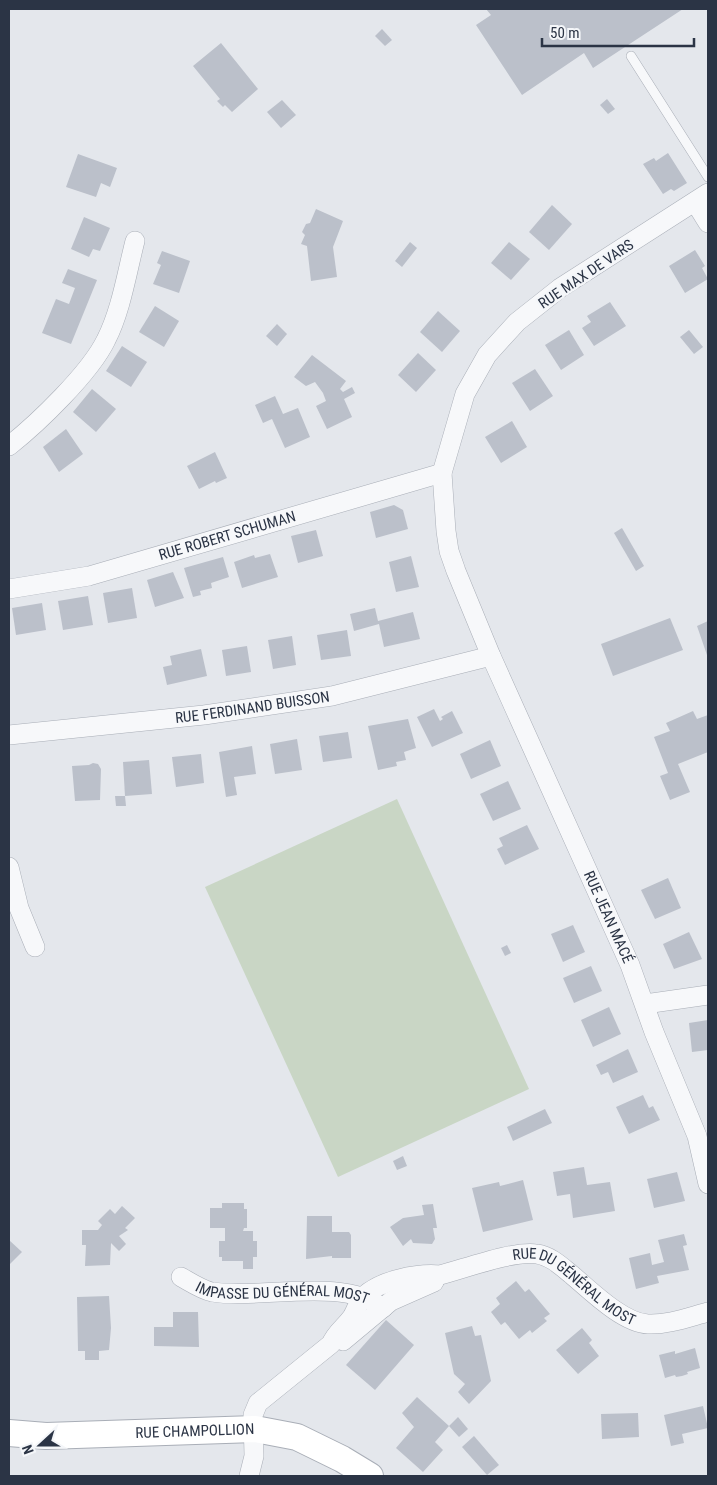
<svg xmlns="http://www.w3.org/2000/svg" width="717" height="1485" viewBox="0 0 717 1485" font-family="'Roboto Condensed',sans-serif">
	<rect width="100%" height="100%" fill="#e4e7ec"/>
	<path fill="#c9d6c5" d="M397,799L529,1089L338,1177L205,887Z"/>
	<g fill="#bbc0ca">
		<path d="M486,9H683L593,68L584,53L522,95L476,25L491,15Z"/>
		<path d="M382,29L392,40L385,46L375,36Z"/>
		<path d="M221,43L258,89L232,112L225,105L223,107L217,101L220,99L193,66Z"/>
		<path d="M607,99L615,109L608,114L600,105Z"/>
		<path d="M282,100L296,115L281,128L267,112Z"/>
		<path d="M668,153L687,183L674,191L671,189L663,194L643,164L654,158L656,161Z"/>
		<path d="M78,154L117,168L110,187L101,183L96,197L66,187Z"/>
		<path d="M552,205L572,224L549,250L529,232Z"/>
		<path d="M316,209L343,221L333,247L337,277L311,281L307,246L301,244L305,235L302,232L306,224L310,223Z"/>
		<path d="M84,217L110,228L100,251L93,249L89,257L71,249Z"/>
		<path d="M410,242L417,248L402,267L395,261Z"/>
		<path d="M509,242L530,259L511,280L491,263Z"/>
		<path d="M695,250L705,266L702,268L708,279L685,293L669,266Z"/>
		<path d="M162,251L190,261L179,293L153,284L161,265L157,263Z"/>
		<path d="M68,269L97,280L71,344L42,333L56,299L69,304L75,288L62,283Z"/>
		<path d="M610,302L626,326L594,346L582,328L591,322L587,316Z"/>
		<path d="M155,306L179,321L164,347L139,332Z"/>
		<path d="M438,311L460,331L442,352L420,332Z"/>
		<path d="M277,324L287,334L277,346L266,336Z"/>
		<path d="M569,330L584,355L561,370L545,345Z"/>
		<path d="M689,330L703,347L694,354L680,337Z"/>
		<path d="M122,346L147,362L131,387L106,371Z"/>
		<path d="M418,353L436,370L416,392L398,375Z"/>
		<path d="M312,355L346,381L340,389L343,392L352,387L355,393L344,399L352,417L327,429L316,406L326,401L323,393L315,382L306,386L294,377Z"/>
		<path d="M535,369L553,396L530,411L512,383Z"/>
		<path d="M92,389L116,409L96,432L73,412Z"/>
		<path d="M275,396L283,414L298,408L310,437L285,448L272,419L263,423L255,405Z"/>
		<path d="M512,421L527,447L501,463L485,437Z"/>
		<path d="M66,429L83,454L59,472L43,447Z"/>
		<path d="M215,452L227,478L216,483L215,481L199,489L187,466Z"/>
		<path d="M394,505L403,510L408,529L376,538L370,512Z"/>
		<path d="M622,528L644,566L636,571L614,533Z"/>
		<path d="M316,530L323,556L298,563L291,536Z"/>
		<path d="M270,554L278,577L242,588L234,562L254,555L255,558Z"/>
		<path d="M411,556L419,587L396,592L389,562Z"/>
		<path d="M223,557L229,577L211,583L212,588L200,591L201,595L193,597L184,568Z"/>
		<path d="M173,572L184,598L155,607L147,580Z"/>
		<path d="M132,588L137,618L108,623L103,593Z"/>
		<path d="M88,596L93,625L63,630L58,601Z"/>
		<path d="M42,603L46,630L16,635L12,608Z"/>
		<path d="M375,608L378,621L413,612L420,639L384,647L379,624L354,631L350,614Z"/>
		<path d="M670,618L683,650L613,676L601,644Z"/>
		<path d="M708,621V658L697,626Z"/>
		<path d="M347,630L351,656L321,660L317,635Z"/>
		<path d="M292,636L296,665L273,669L268,640Z"/>
		<path d="M247,646L251,672L226,676L222,650Z"/>
		<path d="M201,649L207,676L167,685L163,667L172,665L170,656Z"/>
		<path d="M434,709L440,721L443,719L441,717L452,711L463,733L432,747L417,717Z"/>
		<path d="M693,711L697,719L708,715V752L678,764L690,792L670,800L660,776L668,773L654,737L670,731L666,723Z"/>
		<path d="M408,719L416,748L404,752L406,760L396,762L397,766L378,770L368,726Z"/>
		<path d="M348,732L352,758L323,762L319,736Z"/>
		<path d="M297,739L302,770L275,774L270,744Z"/>
		<path d="M490,740L501,766L471,779L460,754Z"/>
		<path d="M252,746L256,774L234,777L237,795L226,797L219,752Z"/>
		<path d="M201,754L204,783L176,787L172,757Z"/>
		<path d="M149,760L152,794L125,796L123,762Z"/>
		<path d="M93,763L98,764L101,769L100,800L75,801L72,766L89,765Z"/>
		<path d="M508,781L521,809L493,821L480,794Z"/>
		<path d="M115,796H125L126,806H116Z"/>
		<path d="M527,825L539,849L505,865L497,849L503,846L499,838Z"/>
		<path d="M668,878L681,908L655,919L641,890Z"/>
		<path d="M573,925L585,952L563,962L551,934Z"/>
		<path d="M689,932L702,959L674,969L663,944Z"/>
		<path d="M507,945L511,953L505,956L501,948Z"/>
		<path d="M591,966L602,991L574,1003L563,978Z"/>
		<path d="M609,1007L621,1034L593,1047L581,1020Z"/>
		<path d="M708,1020V1050L692,1052L689,1023Z"/>
		<path d="M628,1049L638,1072L613,1083L608,1072L601,1075L596,1065Z"/>
		<path d="M643,1095L649,1108L653,1106L660,1120L629,1134L616,1107Z"/>
		<path d="M545,1109L552,1123L513,1141L507,1127Z"/>
		<path d="M403,1156L407,1166L397,1170L393,1161Z"/>
		<path d="M584,1167L587,1185L610,1182L615,1211L573,1218L570,1194L557,1196L553,1172Z"/>
		<path d="M677,1172L685,1201L654,1208L647,1179Z"/>
		<path d="M523,1180L533,1220L483,1232L472,1188L499,1182L500,1186Z"/>
		<path d="M222,1203H244V1209H247V1228H244L243,1231H253V1241H257V1257H253V1269H243V1261H222V1257H219V1241H225V1228H210V1208H222Z"/>
		<path d="M433,1204L437,1228H433L435,1239L432,1244L413,1243L411,1239L403,1246L390,1227L403,1218L424,1215L422,1205Z"/>
		<path d="M122,1206L135,1218L125,1228L128,1230L119,1236L126,1244L119,1251L111,1243L110,1265L85,1266L86,1245H82V1230H98L102,1225L98,1221L110,1209L115,1214Z"/>
		<path d="M307,1216H332V1232H349L351,1235V1258H332V1256L306,1259Z"/>
		<path d="M684,1234L687,1245L683,1246L689,1270L657,1276L659,1283L636,1289L629,1258L650,1253L652,1265L664,1262L658,1240Z"/>
		<path d="M9,1240L22,1252L9,1265Z"/>
		<path d="M516,1281L525,1292L529,1289L550,1314L544,1318L547,1321L532,1333L530,1330L519,1339L505,1322L501,1325L491,1312L500,1304L496,1298Z"/>
		<path d="M109,1296L111,1328L109,1350L99,1351V1360H85V1351H78L77,1297Z"/>
		<path d="M173,1312H198L199,1347L154,1346V1327H173Z"/>
		<path d="M386,1320L414,1345L375,1390L346,1365Z"/>
		<path d="M472,1326L475,1336L481,1335L491,1381L469,1404L458,1392L465,1384L454,1374L445,1333Z"/>
		<path d="M582,1328L592,1340L589,1343L599,1356L578,1374L556,1350Z"/>
		<path d="M695,1348L700,1368L687,1372L688,1374L682,1376L676,1377L675,1375L665,1378L659,1355L675,1351V1354Z"/>
		<path d="M417,1397L449,1426L458,1417L468,1429L459,1437L449,1426L435,1442L443,1450L423,1472L396,1448L414,1427L402,1413Z"/>
		<path d="M703,1406L708,1428L682,1434L684,1443L671,1446L664,1415Z"/>
		<path d="M638,1413L639,1437L602,1439L601,1414Z"/>
		<path d="M474,1436L499,1465L487,1475L462,1447Z"/>
	</g>
	<g fill="none" stroke-linecap="round" stroke-linejoin="round">
		<defs>
			<path id="lane" d="M631,56L708,177"/>
			<g id="street">
				<path id="s1" d="M708,193L560,288L517,322L487,355L465,394L442,473L446,531L449,551L456,571L491,656L630,965L654,1032L697,1136L708,1184"/>
				<path d="M695,202L708,223"/>
				<path d="M9,446C38,423 90,373 106,340C121,311 127,272 135,241"/>
				<path id="s2" d="M9,589L89,576L442,473"/>
				<path id="s3" d="M9,735L204,715L332,696L491,656"/>
				<path d="M9,867L19,908L35,947"/>
				<path d="M645,1004L708,995"/>
				<path id="s4" d="M181,1277C190,1282 202,1290 212,1292C261,1300 342,1276 383,1308"/>
				<path d="M343,1341L391,1301L434,1282"/>
				<path id="s5" d="M249,1476L254,1456L253,1415L258,1403L331,1344C336,1332 345,1327 352,1317C356,1311 358,1302 363,1297C380,1280 417,1273 440,1275C464,1269 514,1250 537,1254C551,1256 562,1267 572,1275C591,1291 623,1323 648,1324C668,1325 689,1317 708,1312"/>
			</g>
			<g id="secondary">
				<path id="s6" d="M9,1433L46,1436L255,1429L297,1437L342,1459L370,1476"/>
			</g>
		</defs>
		<use href="#lane" stroke="#a9aeb7" stroke-width="10"/>
		<use href="#street" stroke="#a9aeb7" stroke-width="20"/>
		<use href="#secondary" stroke="#a9aeb7" stroke-width="28"/>
		<use href="#lane" stroke="#f7f8fa" stroke-width="9"/>
		<use href="#street" stroke="#f7f8fa" stroke-width="19"/>
		<use href="#secondary" stroke="#fff" stroke-width="26"/>
	</g>
	<g text-anchor="middle" stroke-width="4.5" stroke-linejoin="round" paint-order="stroke">
		<g font-size="15" fill="#2b3445" stroke="#f4f6f9">
			<text transform="translate(586 274) rotate(-34)" y="5">RUE MAX DE VARS</text>
			<text dy="5" stroke="none"><textPath href="#s2" startOffset="225">RUE ROBERT SCHUMAN</textPath></text>
			<text dy="5" stroke="none"><textPath href="#s3" startOffset="245">RUE FERDINAND BUISSON</textPath></text>
			<text dy="5" stroke="none"><textPath href="#s1" startOffset="880">RUE JEAN MACÉ</textPath></text>
			<text dy="5" stroke="none"><textPath href="#s5" startOffset="455">RUE DU GÉNÉRAL MOST</textPath></text>
			<text dy="5" stroke="none"><textPath href="#s4" startOffset="105">IMPASSE DU GÉNÉRAL MOST</textPath></text>
			<text dy="5" stroke="none"><textPath href="#s6" startOffset="186">RUE CHAMPOLLION</textPath></text>
		</g>
	</g>
	<rect width="717" height="1485" fill="none" stroke="#2b3445" stroke-width="20"/>
	<g transform="translate(40 1445) rotate(249)" stroke="#f4f6f9" stroke-width="4" paint-order="stroke">
	<path d="M0-4L9 19L0 12L-9 19Z" fill="#2b3445"/>
	<text y="-8" font-size="14" font-weight="bold" text-anchor="middle" fill="#2b3445">N</text>
	</g>
	<path d="M542 38v8h152v-8" fill="none" stroke="#2b3445" stroke-width="2.5"/>
	<text x="550" y="38" font-size="15" fill="#2b3445" stroke="#f4f6f9" stroke-width="4" paint-order="stroke">50 m</text>
</svg>
